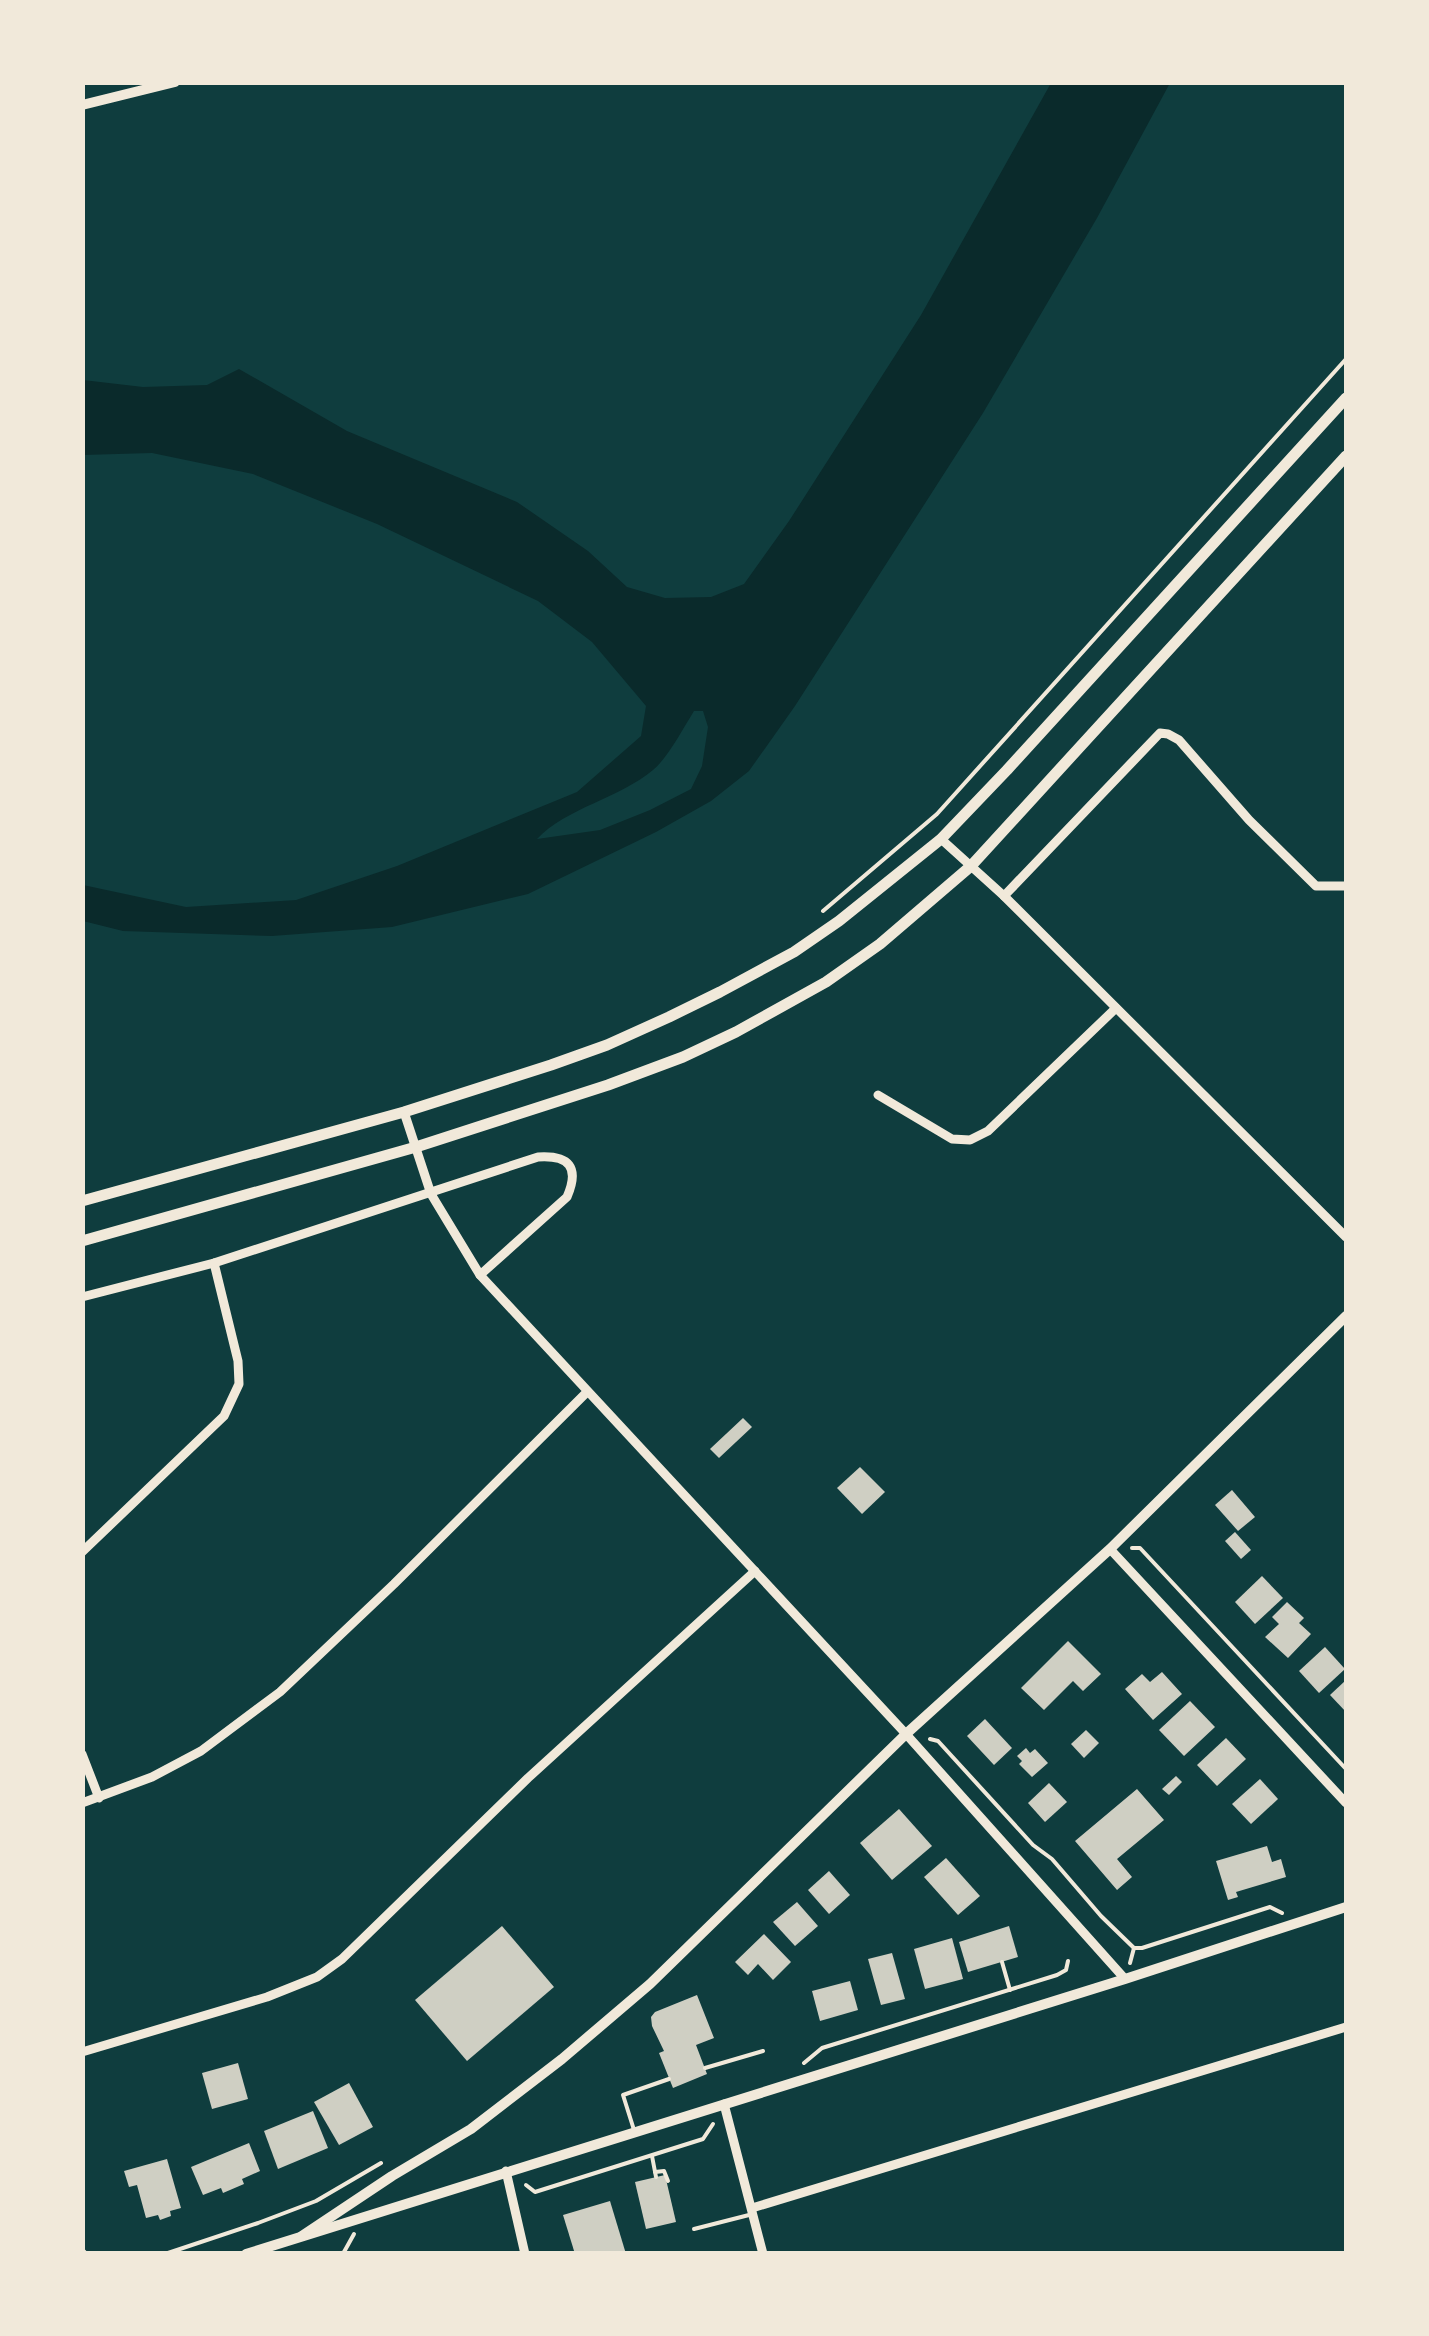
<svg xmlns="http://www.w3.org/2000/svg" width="1429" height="2336" viewBox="0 0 1429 2336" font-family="'DM Sans',sans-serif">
	<rect width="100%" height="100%" fill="#0f3d3e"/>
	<path fill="#0a2a2b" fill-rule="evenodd" d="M1051,83H1170L1097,218L983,413L795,706L749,771L711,801L656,832L528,894L392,927L272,936L123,931L83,921V885L186,907L296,900L397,866L577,792L641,736L646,706L592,642L538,601L377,524L253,474L152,453L83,455V380L143,387L207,385L239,369L347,431L517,502L588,551L627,587L665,598L711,597L744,584L789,521L921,315ZM694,711H703L708,727L702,766L691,789L650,810L600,830L537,839C566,808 620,798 653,770C667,759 684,727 694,711Z"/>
	<g fill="#cfcfc3">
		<path d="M743,1418L752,1427L719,1458L710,1449Z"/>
		<path d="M860,1467L885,1492L862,1514L837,1488Z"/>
		<path d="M1232,1490L1255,1517L1238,1531L1215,1505Z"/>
		<path d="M1235,1532L1251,1550L1241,1559L1225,1541Z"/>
		<path d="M1262,1576L1283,1598L1255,1624L1235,1602Z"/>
		<path d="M1287,1602L1304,1618L1299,1623L1311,1634L1288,1658L1265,1637L1279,1624L1272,1617Z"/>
		<path d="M1068,1641L1101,1674L1083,1691L1073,1681L1044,1710L1021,1688Z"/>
		<path d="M1325,1647L1345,1669L1319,1693L1299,1671Z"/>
		<path d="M1162,1672L1182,1694L1153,1720L1125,1689L1142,1674L1150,1682Z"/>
		<path d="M1346,1680V1712L1330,1695Z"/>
		<path d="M1190,1701L1215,1727L1184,1756L1159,1730Z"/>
		<path d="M985,1719L1012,1748L994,1765L967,1736Z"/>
		<path d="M1086,1730L1099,1743L1084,1758L1071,1744Z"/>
		<path d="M1226,1738L1246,1759L1217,1786L1197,1765Z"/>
		<path d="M1026,1748L1030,1753L1035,1749L1048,1763L1032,1777L1019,1764L1022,1761L1017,1756Z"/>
		<path d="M1176,1776L1182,1782L1169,1795L1162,1789Z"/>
		<path d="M1260,1779L1278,1799L1251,1824L1232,1804Z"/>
		<path d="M1049,1783L1067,1802L1045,1822L1028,1803Z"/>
		<path d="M1137,1789L1164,1820L1117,1859L1132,1877L1117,1890L1075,1841Z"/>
		<path d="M899,1809L932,1846L892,1880L860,1843Z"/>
		<path d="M1267,1846L1272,1862L1281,1859L1286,1877L1236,1892L1238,1897L1228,1900L1216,1861Z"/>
		<path d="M946,1858L980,1896L958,1915L924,1877Z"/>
		<path d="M829,1871L850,1895L829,1914L808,1890Z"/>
		<path d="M797,1902L818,1926L795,1946L773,1922Z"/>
		<path d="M502,1926L554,1987L467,2061L415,2000Z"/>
		<path d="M1009,1926L1018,1957L968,1972L959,1942Z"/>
		<path d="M764,1934L791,1962L773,1980L758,1964L748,1975L735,1962Z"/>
		<path d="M952,1938L963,1979L925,1989L914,1949Z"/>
		<path d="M892,1953L905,1999L881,2005L868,1959Z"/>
		<path d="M850,1981L858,2010L820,2021L812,1991Z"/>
		<path d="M697,1995L714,2038L696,2045L707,2074L673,2088L659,2053L664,2051L652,2026L651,2017L655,2012Z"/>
		<path d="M238,2063L248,2099L212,2109L202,2073Z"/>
		<path d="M349,2083L373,2127L339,2145L314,2102Z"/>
		<path d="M313,2111L328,2148L278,2169L264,2131Z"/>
		<path d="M249,2143L260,2171L242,2179L244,2184L223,2193L221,2188L203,2195L191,2167Z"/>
		<path d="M167,2159L181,2208L170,2211L171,2216L160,2220L158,2215L146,2218L137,2185L129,2187L124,2171Z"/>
		<path d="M665,2175L676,2222L646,2229L635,2182Z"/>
		<path d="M610,2201L626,2254H575L563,2215Z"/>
	</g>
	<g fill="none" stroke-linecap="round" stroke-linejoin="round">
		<g stroke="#f1e9da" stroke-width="4">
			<path d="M823,911L937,814L1346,359"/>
			<path d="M1132,1548H1140L1346,1769"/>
			<path d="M930,1739L938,1741L1033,1845L1052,1859L1101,1916L1134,1948"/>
			<path d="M1002,1962L1010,1990"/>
			<path d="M1130,1963L1134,1948H1142L1270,1907L1282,1913"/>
			<path d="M804,2063L822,2048L1057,1975L1066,1970L1068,1961"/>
			<path d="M652,2156L656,2177"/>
			<path d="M655,2172L664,2171L668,2181"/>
			<path d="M526,2185L535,2192L703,2139L713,2124"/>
			<path d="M165,2254L258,2223L316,2201L381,2163"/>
			<path d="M340,2254L344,2252L354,2234"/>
		</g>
		<g stroke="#f1e9da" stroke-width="4">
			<path d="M705,2068L763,2051"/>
			<path d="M634,2130L623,2095L669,2079"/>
			<path d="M694,2229L749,2215"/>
		</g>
		<g stroke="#f1e9da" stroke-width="9">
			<path d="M941,839L1004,896L1346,1237"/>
			<path d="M1004,896L1160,733L1168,734L1179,740L1249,820L1316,886H1346"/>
			<path d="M878,1095L952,1139L970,1140L988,1131L1116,1008"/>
			<path d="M404,1112L431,1194L480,1275L906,1734L1125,1979"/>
			<path d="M82,1297L214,1263L538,1157C569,1155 580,1167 567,1197L480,1275"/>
			<path d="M1110,1549L1346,1803"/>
			<path d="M82,1552L224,1416L239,1384L238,1361L214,1263"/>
			<path d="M82,1754L99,1798"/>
			<path d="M82,1803L152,1777L201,1751L280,1692L394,1584L587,1392"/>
			<path d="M82,2052L267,1997L317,1977L342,1959L528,1778L755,1571"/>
			<path d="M724,2104L763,2254"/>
			<path d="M506,2171L525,2254"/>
			<path d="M752,2208L1346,2027"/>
			<path d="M82,2253L83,2254"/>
		</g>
		<g stroke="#f1e9da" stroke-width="10">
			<path d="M82,105L175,82"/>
			<path d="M302,2236L392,2176L471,2129L562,2059L650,1984L906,1734L1110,1549L1346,1316"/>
			<path d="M246,2254L1125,1979L1346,1907"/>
		</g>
		<g stroke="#f1e9da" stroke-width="11">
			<path d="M82,1201L404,1112L551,1065L607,1045L669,1017L720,992L794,952L839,921L941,839L1007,770L1346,398"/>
			<path d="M82,1241L416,1147L608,1085L683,1057L736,1032L826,982L880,944L971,866L1346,456"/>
		</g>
	</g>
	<rect width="1429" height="2336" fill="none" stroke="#f1e9da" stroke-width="170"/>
</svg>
